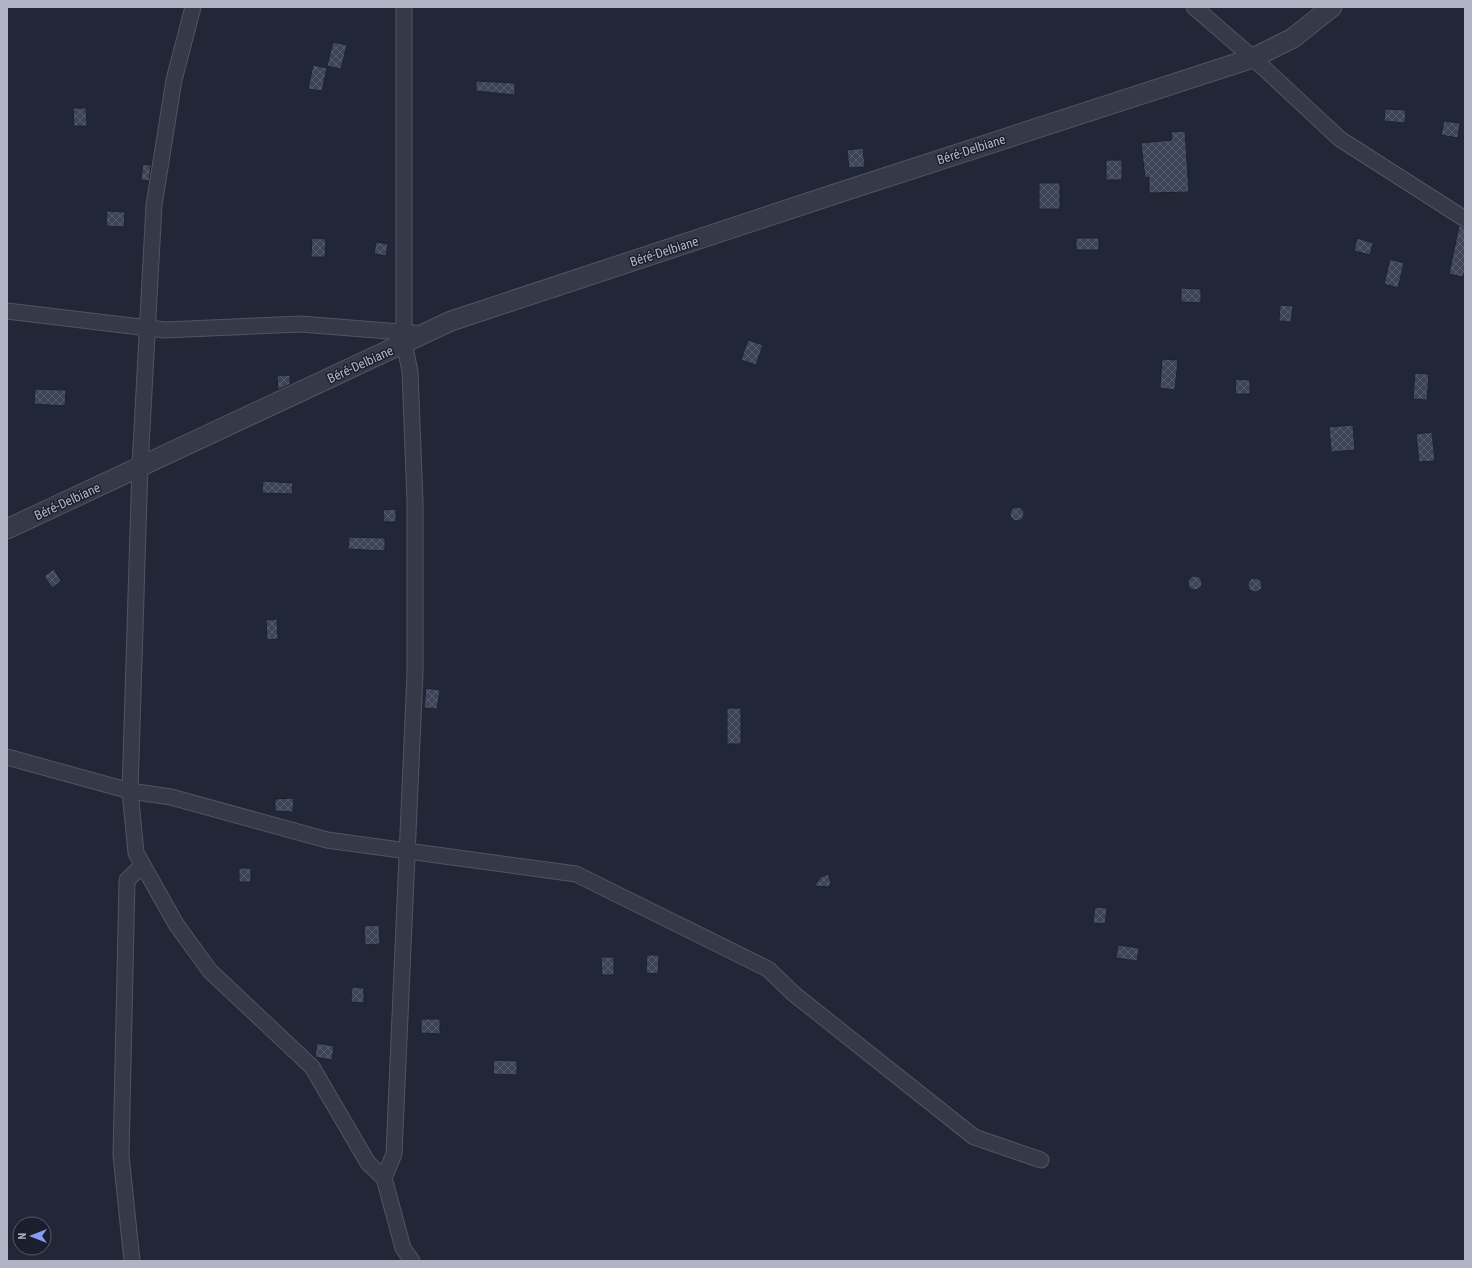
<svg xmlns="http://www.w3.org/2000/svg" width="1472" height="1268" viewBox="0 0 1472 1268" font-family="'Roboto Condensed',sans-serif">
	<defs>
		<pattern id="building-cross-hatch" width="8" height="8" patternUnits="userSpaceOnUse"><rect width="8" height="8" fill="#3e4458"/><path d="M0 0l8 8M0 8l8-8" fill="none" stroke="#575d6e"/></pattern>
	</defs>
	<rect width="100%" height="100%" fill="#222738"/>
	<g fill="url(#building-cross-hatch)" stroke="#1d212f">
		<path d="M333,42L347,45L341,69L327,66Z"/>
		<path d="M313,65L327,68L322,91L308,89Z"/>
		<path d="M476,81L515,83V95L476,91Z"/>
		<path d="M73,108H86L87,126H74Z"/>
		<path d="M1385,109L1406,110L1405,123L1384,121Z"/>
		<path d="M1444,121L1460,123L1458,138L1441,135Z"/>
		<path d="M1185,131L1189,192L1149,193V177L1145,178L1141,143L1172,140L1171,132Z"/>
		<path d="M863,148L865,167L849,168L847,150Z"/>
		<rect x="1106" y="160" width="16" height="20"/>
		<path d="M143,164L151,165L149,181L141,180Z"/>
		<rect x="1039" y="183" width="21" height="26"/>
		<path d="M107,211L125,212L124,227L106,226Z"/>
		<path d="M1459,226L1465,228V269L1463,277L1449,274Z"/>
		<path d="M312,238L326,239L325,257H311Z"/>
		<rect x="1076" y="238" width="23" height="12"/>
		<path d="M1357,238L1373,243L1370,255L1354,251Z"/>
		<path d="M376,242L388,244L386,256L374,254Z"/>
		<path d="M1390,259L1404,263L1398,288L1384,284Z"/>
		<path d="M1181,288L1201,289V303L1181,302Z"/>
		<path d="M1280,305L1293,306L1291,322L1279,321Z"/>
		<path d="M748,340L763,345L756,365L741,360Z"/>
		<path d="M1162,359L1178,360L1175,390L1160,388Z"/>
		<path d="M1415,373L1429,374L1427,400L1413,399Z"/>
		<path d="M290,375V384L278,390L277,376Z"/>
		<path d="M1236,379L1250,380V394H1235Z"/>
		<path d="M35,389L66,390L65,406L34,404Z"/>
		<path d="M1353,425L1355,450L1331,452L1329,427Z"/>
		<path d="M1432,432L1435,461L1419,462L1416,434Z"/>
		<path d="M263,481L293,483L292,494L262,493Z"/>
		<circle cx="1017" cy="514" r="7"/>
		<path d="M396,509V522H384L383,510Z"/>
		<path d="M349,537L385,538V551L348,549Z"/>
		<path d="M54,569L61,581L52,588L44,576Z"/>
		<circle cx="1195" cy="583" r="7"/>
		<circle cx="1255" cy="585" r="7"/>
		<path d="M277,619L278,639L267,640L266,620Z"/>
		<path d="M426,688L440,690L437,709L424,708Z"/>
		<rect x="727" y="708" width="14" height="36"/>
		<path d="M294,798L293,812L275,811V799Z"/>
		<rect x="239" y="868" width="12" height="14"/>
		<path d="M828,874L831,882L829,887L814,886L821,877Z"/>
		<path d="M1095,907L1107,908L1105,924L1093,923Z"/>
		<path d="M379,925L380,944L365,945L364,926Z"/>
		<path d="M1118,945L1139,948L1137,961L1116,958Z"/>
		<path d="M647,955H659L658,974L646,973Z"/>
		<path d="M601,957H614V975H602Z"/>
		<path d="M352,987L364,988V1003L351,1002Z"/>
		<path d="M421,1019H440V1034L421,1033Z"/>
		<path d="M317,1043L334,1046L332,1060L315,1057Z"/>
		<path d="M494,1060L517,1061V1075L493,1074Z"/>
	</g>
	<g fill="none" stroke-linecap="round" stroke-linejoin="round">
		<defs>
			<g id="minor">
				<path d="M193,7L174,80L154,205L140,466L130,791L136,853L176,924L210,971L312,1067L368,1163L384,1178L403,1248L412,1261"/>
				<path d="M404,7V332"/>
				<path d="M1194,7L1253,58L1340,139L1465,219"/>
				<path d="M7,311L165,330L301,324L425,334"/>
				<path d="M7,757L130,791L171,797L327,840L576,874L768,969L794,994L974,1137L1041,1160"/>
				<path d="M384,1178L394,1154L415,673V502L410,371L404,343"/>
				<path d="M132,1261L121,1155L127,880L143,865"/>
			</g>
			<path id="tertiary" d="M7,529L451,321L841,192L1253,58L1293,38L1332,7"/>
		</defs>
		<use href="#minor" stroke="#505463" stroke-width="17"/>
		<use href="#tertiary" stroke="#505463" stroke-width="21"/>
		<use href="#minor" stroke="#353a48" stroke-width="15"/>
		<use href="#tertiary" stroke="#353a48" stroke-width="19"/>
	</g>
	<g text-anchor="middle" stroke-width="3" stroke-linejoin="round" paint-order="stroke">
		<g font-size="13" fill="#b0b4c5" stroke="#1b1f2d">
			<text transform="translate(971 149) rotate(-18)" y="5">Béré-Delbiane</text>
			<text transform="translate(664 251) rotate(-18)" y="5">Béré-Delbiane</text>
			<text transform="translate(360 364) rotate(-25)" y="5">Béré-Delbiane</text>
			<text transform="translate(67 501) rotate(-25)" y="5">Béré-Delbiane</text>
		</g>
	</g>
	<rect width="1472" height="1268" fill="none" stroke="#b0b4c5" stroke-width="16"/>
	<g transform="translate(32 1236) rotate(270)"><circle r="19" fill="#1b1f2d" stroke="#575b6a"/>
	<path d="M0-3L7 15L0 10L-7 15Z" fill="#879cf3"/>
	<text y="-6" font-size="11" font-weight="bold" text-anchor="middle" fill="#b0b4c5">N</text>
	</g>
</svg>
